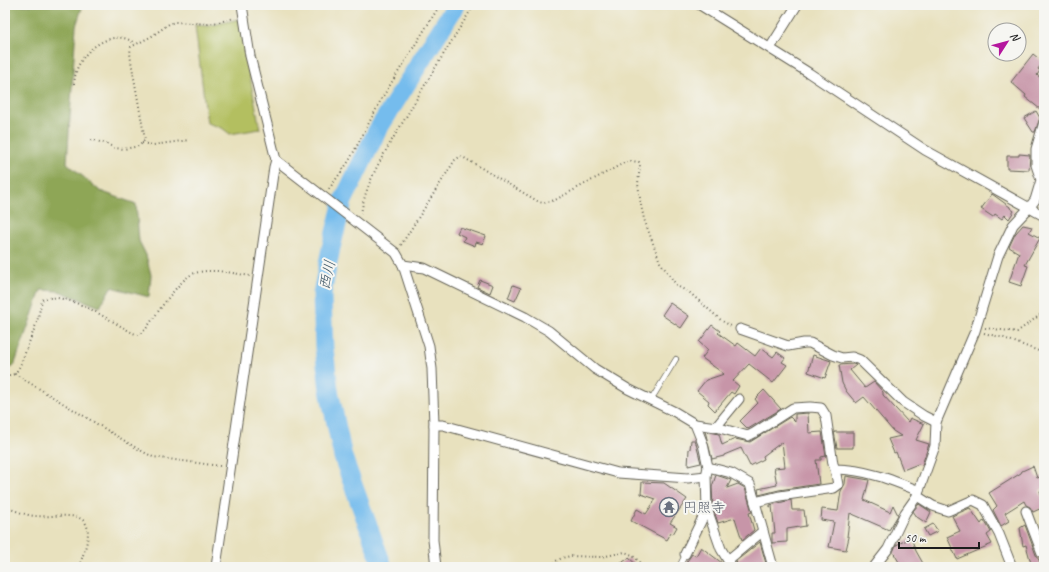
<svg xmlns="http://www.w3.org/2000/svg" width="1049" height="572" viewBox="0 0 1049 572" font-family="Caveat,'Klee One',sans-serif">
	<rect width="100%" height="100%" fill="#f6f6f2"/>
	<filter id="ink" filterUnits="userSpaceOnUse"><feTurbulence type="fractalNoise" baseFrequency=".025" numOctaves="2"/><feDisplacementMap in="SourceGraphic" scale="8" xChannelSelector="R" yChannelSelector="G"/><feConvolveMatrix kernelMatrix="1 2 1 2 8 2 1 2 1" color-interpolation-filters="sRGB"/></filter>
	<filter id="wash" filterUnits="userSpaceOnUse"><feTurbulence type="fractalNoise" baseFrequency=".012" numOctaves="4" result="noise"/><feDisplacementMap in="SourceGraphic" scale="16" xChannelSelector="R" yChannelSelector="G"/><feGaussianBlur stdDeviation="0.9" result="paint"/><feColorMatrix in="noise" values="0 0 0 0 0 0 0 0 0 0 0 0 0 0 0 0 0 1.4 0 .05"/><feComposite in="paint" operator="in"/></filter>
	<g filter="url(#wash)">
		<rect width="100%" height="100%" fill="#e8e1be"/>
		<path fill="#b3bf61" stroke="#686e3e" d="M239,19L260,129L230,134L222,128L207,123L195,25L208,26Z"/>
		<path fill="#8ea657" stroke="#55613a" d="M5,5H83L76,26L67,163L100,191L136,204L139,241L146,255L151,275L149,297L111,287L100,307L59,291L41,290L14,366L5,370Z"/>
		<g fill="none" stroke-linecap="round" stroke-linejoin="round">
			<path stroke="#75bced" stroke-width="19" d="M383,567L343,457L329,390L324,348L322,294L331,248L343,201L377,131L456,5"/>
		</g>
		<g id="blocks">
			<g fill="#c795a8">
				<path d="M1033,54L1043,62L1038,69L1040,71L1037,75L1044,81V104L1040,109L1025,97L1026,95L1011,82Z"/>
				<path d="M1036,111L1040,118L1035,132H1033L1024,118Z"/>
				<path d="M1019,154L1030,155L1029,170L1007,169V156H1019Z"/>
				<path d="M992,194L1010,207V208L1014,211L1009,219L1005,215L1002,219L995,214L993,217L981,209Z"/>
				<path d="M1023,225L1032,227L1029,232L1040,238L1025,265L1028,266L1021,286L1009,282L1019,253L1009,247L1015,234Z"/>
				<path d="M460,227L486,236L483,244L476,242L475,246L463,241L465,237L457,233Z"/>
				<path d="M480,280L493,285L490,293L477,287Z"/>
				<path d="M513,285L521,288L515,301L508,298Z"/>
				<path d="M670,303L689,316L681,328L662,315Z"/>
				<path d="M712,325L720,331L718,333L736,346L738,343L755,356L761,348L773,357L777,352L785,358L782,362L787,365L773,383L749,364L733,381L739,386L734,394L731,392L715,411L708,404L709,401L697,391L706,380L724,374L702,358L708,350L699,342Z"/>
				<path d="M813,355L831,361L825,378L808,372Z"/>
				<path d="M853,364L856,365L850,370L865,388L874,382L883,392V395L908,422L910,418L924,424L916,440L929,444L922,465L918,464L903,470L896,452L894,453L888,439L901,436L893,431L864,397L856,403L846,391L842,383L839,365Z"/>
				<path d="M764,390L781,409L748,429L740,421L758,403L755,399Z"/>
				<path d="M808,413L809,433L822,432L826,456L821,457V460H816L819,484L779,490L759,495L758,489L777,485L774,468L785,467L782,442L763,456L764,459L750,466L741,448L724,455V456L712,459L705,431L719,434L722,445L735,439L750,442L790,417L795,422V414Z"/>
				<path d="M834,432H853V448H837Z"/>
				<path d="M691,440H695L701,463L688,466L689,449H690Z"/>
				<path d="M1033,466L1037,478L1044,476V487L1040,491L1044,502V507L1033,512L1030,507L1026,505L1024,501L1005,513L1009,521L1001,526L993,510L997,506L989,493L1021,473L1022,471Z"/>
				<path d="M716,475L731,480L727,488L738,484L745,488L752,512L749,513L754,530L742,540L735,518L718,523L713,508L712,487Z"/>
				<path d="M846,476L869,480L864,500L890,512L893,505L898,515L889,530L850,513L847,537H849L846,550L829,547L834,522L821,520L822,509L838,511L841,491L845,484Z"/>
				<path d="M642,482L664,483L687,499L670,523L677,527L673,534L671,533L667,540L631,521L637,509L646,514L656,499L641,494Z"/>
				<path d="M791,500L792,510H804L806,526L787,529V542L772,543V533H775L772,506L770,507V505Z"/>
				<path d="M919,504L931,512L926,523L917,517L913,511Z"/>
				<path d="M970,508L981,524L984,520L991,532L987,535L992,544L957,559L947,537L960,531L952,516Z"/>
				<path d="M933,524L938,531L928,536L924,529Z"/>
				<path d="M1025,525L1036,555L1041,564L1032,567L1026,545L1023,546L1020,528Z"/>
				<path d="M911,538L916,551L925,567H902L893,552L896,545Z"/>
				<path d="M760,542L767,567H738L736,561Z"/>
				<path d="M701,547L722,563L725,567H683L692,554L696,556Z"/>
				<path d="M629,558L639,567H615Z"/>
			</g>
		</g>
	</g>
	<g filter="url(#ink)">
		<use href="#blocks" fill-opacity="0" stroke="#636155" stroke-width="1"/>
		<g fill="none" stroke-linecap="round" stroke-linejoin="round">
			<defs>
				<g id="lane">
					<path d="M651,400L676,359"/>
					<path d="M679,567L684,557L685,554"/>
				</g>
				<g id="street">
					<path d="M700,5L809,73L925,150L1044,216"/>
					<path d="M770,48L797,5"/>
					<path d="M276,160L396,253L403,265L429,346L432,369L434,425L433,540L436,567"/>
					<path d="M403,265L424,268L525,317L549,331L595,369L628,389L675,412L695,424L703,444L708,467L706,476L707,509L721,549L732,567"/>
					<path d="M740,329L788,346L804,343H810L833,355L842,358L852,357L860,360L903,402L924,416L936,422"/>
					<path d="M695,424L716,427L748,436L754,433L793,408L810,407L821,408L826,416L833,464L835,469C865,469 892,480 919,491"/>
					<path d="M434,425H443L618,473L688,478L706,476"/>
					<path d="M716,427L739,399"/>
					<path d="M708,467L731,473L750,484L773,567"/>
					<path d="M917,496L933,506L948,511L973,500L983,505L999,534L1012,567"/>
					<path d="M755,502L780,496L834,488L838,485L835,469"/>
					<path d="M1026,511L1042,553L1044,555"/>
					<path d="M685,554L707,509"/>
					<path d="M728,560L763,531"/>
					<path d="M216,567L274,167L276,160L250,56L242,5"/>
					<path d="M874,567L888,549L905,513L917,496L935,446L936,422L975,331L998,256L1013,225L1029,208L1035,200L1041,180L1036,165V149L1044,122"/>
				</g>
			</defs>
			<use href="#lane" stroke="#636155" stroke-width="6"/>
			<use href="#street" stroke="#636155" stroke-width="11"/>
			<g stroke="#636155" stroke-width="2" stroke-dasharray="1 3" stroke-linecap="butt">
				<path d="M74,84C75,76 76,69 80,63C89,45 118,28 135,44"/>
				<path d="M91,140L105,143L115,148L124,149L139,146L145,140L131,61L130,53L131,47L152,36L169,24L175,22L208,24L219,22L234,18"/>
				<path d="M142,143L153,145L189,140"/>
				<path d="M329,189L349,161L382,98L440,5"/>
				<path d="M361,214C366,179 388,147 406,117C428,79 451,42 474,5"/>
				<path d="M401,245L455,160L461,156L539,202L543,203L555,200L624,163L631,161L639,162L640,165L638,184L641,205L644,219L660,262L677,286L690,293L722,321L731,326"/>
				<path d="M985,328L1017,332L1044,312"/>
				<path d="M984,333L1004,338L1044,353"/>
				<path d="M5,376L15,374"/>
				<path d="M220,466L153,457L138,449L15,374L20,366L37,322L42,300C65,289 112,322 133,333L138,335L145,330C155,317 180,277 195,273C212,268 232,273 250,276"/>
				<path d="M5,507C14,510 25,515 35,516C46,517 58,515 69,516C100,517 85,548 79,567"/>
				<path d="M551,567L556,561L562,558L570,556L601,557L625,552L632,555L645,567"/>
			</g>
			<use href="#lane" stroke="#fff" stroke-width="4.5"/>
			<use href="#street" stroke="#fff" stroke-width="9"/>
		</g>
	</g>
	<defs>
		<symbol id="temple-ring" viewBox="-11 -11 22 22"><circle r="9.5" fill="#f6f6f2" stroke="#6b7280" stroke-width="1.5"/><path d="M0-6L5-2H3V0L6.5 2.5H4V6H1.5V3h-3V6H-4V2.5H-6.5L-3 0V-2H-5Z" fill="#6b7280"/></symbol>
	</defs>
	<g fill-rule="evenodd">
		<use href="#temple-ring" x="658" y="496" width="22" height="22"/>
	</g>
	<g text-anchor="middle" stroke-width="4" stroke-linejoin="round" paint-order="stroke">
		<g font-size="14" fill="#5b616d" stroke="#f6f6f2" text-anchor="start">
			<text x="683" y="512">円照寺</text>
		</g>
		<g font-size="15" font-style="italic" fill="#3b5465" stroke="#f6f6f2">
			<text transform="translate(327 275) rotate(-78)" y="5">西川</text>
		</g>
	</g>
	<rect width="1049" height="572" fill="none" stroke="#f6f6f2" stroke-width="20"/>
	<g transform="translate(1007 42) rotate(54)"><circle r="19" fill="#f6f6f2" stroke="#9f9f9c"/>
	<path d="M0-3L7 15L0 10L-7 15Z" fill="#b5179e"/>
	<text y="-6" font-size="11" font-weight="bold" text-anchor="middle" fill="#1c1c1c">N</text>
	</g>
	<path d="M899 542v6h80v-6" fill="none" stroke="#1c1c1c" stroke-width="2"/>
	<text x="905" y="542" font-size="12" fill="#1c1c1c" stroke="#f6f6f2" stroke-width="3" paint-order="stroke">50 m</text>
</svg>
